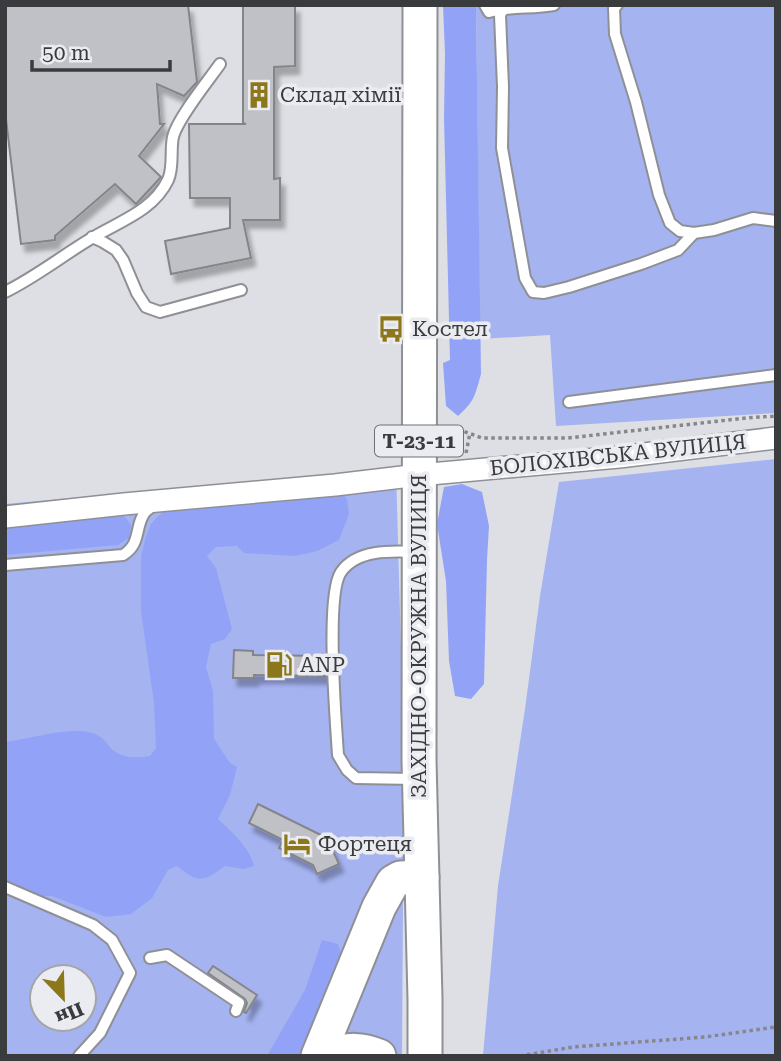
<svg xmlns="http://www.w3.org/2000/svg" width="781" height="1061" viewBox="0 0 781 1061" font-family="'Roboto Serif',serif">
	<defs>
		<filter id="shadow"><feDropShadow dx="4.5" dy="8" stdDeviation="2" flood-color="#0004"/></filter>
	</defs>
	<rect width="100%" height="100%" fill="#dddfe4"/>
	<g fill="#a5b3f1" fill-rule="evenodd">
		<path d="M476,5H776V413L556,426L550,335L480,339Z"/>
		<path d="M776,459V1056H483L498,886L525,709L540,596L559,482Z"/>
		<path d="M396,468L404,758L402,1056H5V504ZM42,977H84V1019H42Z"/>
	</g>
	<g fill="#92a3f7">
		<path d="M443,5H476L481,374C475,395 475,401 458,416L446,406L443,363L450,360L444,118L445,53Z"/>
		<path d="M462,484L482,492L489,526L487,560L484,684L471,699L455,696L449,661L446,581L437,524L444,487Z"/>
		<path d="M335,485L347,499L349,514L339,540L317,551L295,556L244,553L237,546L216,547L207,556L216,568L232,629L225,639L211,644L206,667L213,691L214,739L230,763L237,767L230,795L218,819C231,831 250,848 254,866L243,869L225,866C202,882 200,884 177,866L168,870L152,898L131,914L106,917L52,896L30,897L5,888V742C31,739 67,726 92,733C103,736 106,743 113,750C124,759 137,758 150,756L156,748L154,703L141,611V556L145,540L151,524L158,516L184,498Z"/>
		<path d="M103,515H123L131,525L129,538L118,545L5,555V525Z"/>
		<path d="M322,940L338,944L345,965L310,1056H267L305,990Z"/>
	</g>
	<g fill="#bfc1c6" stroke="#838589" stroke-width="2" filter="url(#shadow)">
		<path d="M5,5H188L197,82L184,96L157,84L160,124H164L139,156L161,177L136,204L115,184L55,236V240L21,244L5,111Z"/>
		<path d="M243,5H295V66L274,67V179L280,178V220H243L251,258L171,274L165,241L230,228V198H190L189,124H246L243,123Z"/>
		<path d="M234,650L253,651V655L325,656V676L254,675V678H233Z"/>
		<path d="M258,804L327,838L339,864L317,874L313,865L279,848L283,840L249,823Z"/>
		<path d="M213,966L257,995L246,1013L244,1012L247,1003L245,999L208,973Z"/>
	</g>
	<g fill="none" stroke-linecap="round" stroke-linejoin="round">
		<defs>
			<g id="service">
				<path d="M485,5L489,12C510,6 532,9 554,5"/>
				<path d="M617,5L614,8L615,34L636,102L659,195L670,223L680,231L694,233L714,230L753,218L776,221"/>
				<path d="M504,8L500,15L503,87L502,148L525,278L533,292L544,293L569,287L641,264L678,250L694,233"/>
				<path d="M92,237L103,242L116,250L123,260L137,293L146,307L160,312L241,290"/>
				<path d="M5,292C36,277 63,255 92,238C120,221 153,211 168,180C174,167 170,150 173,137C177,119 208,81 220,64"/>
				<path d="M569,402L776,375"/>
				<path d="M5,565L123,555C142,543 134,527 145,512C147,510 153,506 155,505"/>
				<path d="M416,779L356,778L347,770L338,755C336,722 325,595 341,572C357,549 392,551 416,552"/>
				<path d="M5,887L93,925L112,940L130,973L100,1033L79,1056"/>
				<path d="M150,958L167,955L239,1003L236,1011"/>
			</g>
			<path id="minor" d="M5,517L124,504L335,485L419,475L619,457L776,438"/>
			<g id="primary">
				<path d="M420,5L419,760L425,999V1056"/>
				<path d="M318,1056L379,907L393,882L400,878L422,877"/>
				<path d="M331,1056C348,1048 362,1049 379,1056"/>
			</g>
		</defs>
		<use href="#service" stroke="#8f9095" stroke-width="14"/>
		<use href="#minor" stroke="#8f9095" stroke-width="24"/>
		<use href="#primary" stroke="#8f9095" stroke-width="37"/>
		<g stroke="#86878b" stroke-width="3.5" stroke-dasharray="3.5 3.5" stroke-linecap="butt">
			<path d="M444,427L460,430L482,438H568L746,418L776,416"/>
			<path d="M466,453L470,433"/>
			<path d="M520,1056L573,1047L705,1037L776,1027"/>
		</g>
		<use href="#service" stroke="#fff" stroke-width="10"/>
		<use href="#minor" stroke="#fff" stroke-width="21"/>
		<use href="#primary" stroke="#fff" stroke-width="33"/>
	</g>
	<defs>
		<symbol id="building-bare" viewBox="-9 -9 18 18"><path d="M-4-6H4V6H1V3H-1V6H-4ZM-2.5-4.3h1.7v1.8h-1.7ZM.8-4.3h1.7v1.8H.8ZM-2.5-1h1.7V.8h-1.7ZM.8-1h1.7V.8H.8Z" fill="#8d771b" stroke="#eaecf1" stroke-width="2.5" paint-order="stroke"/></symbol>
		<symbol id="bus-bare" viewBox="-9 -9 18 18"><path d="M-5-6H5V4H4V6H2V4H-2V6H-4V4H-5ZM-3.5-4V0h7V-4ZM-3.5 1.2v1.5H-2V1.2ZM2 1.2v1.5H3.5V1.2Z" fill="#8d771b" stroke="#eaecf1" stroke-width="2.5" paint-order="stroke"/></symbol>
		<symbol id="fuel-bare" viewBox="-9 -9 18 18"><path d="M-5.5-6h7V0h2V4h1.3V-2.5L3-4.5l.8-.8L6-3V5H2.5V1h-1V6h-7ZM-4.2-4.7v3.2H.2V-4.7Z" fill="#8d771b" stroke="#eaecf1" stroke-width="2.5" paint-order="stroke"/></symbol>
		<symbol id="hotel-bare" viewBox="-9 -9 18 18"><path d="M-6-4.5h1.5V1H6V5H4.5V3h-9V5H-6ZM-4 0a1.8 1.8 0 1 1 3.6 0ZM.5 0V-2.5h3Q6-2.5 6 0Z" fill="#8d771b" stroke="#eaecf1" stroke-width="2.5" paint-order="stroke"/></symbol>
	</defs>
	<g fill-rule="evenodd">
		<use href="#building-bare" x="240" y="76" width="38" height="38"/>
		<use href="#bus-bare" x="372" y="310" width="38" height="38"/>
		<use href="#fuel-bare" x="260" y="646" width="38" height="38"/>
		<use href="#hotel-bare" x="278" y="825" width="38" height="38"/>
	</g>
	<g text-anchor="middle" stroke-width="7" stroke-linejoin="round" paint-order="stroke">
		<rect fill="#eaecf1" stroke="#6f7073" stroke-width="2" x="375" y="425.5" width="88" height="31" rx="5"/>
		<g font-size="19" font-weight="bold" fill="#3a3b3d">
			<text x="419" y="448">Т-23-11</text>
		</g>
		<g font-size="21" fill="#3a3b3d" stroke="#eaecf1" text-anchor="start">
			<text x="280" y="102">Склад хімії</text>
			<text x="412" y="336">Костел</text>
			<text x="300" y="672">ANP</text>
			<text x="318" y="851">Фортеця</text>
		</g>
		<g font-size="21" fill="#3a3b3d" stroke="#eaecf1">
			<text transform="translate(618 455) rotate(-6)" y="7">БОЛОХІВСЬКА ВУЛИЦЯ</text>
			<text transform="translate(419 636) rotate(-90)" y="7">ЗАХІДНО-ОКРУЖНА ВУЛИЦЯ</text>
		</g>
	</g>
	<rect width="781" height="1061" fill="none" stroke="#3a3b3d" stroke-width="14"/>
	<g transform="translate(63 998) rotate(157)"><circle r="33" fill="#eaecf1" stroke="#a4a5a9" stroke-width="2"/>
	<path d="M0-5L12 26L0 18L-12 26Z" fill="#8d771b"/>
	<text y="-10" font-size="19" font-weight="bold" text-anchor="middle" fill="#3a3b3d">Пн</text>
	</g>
	<path d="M32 60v10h138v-10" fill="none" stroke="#3a3b3d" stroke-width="3.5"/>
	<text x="42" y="60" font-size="21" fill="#3a3b3d" stroke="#eaecf1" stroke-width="5" paint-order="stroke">50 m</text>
</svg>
